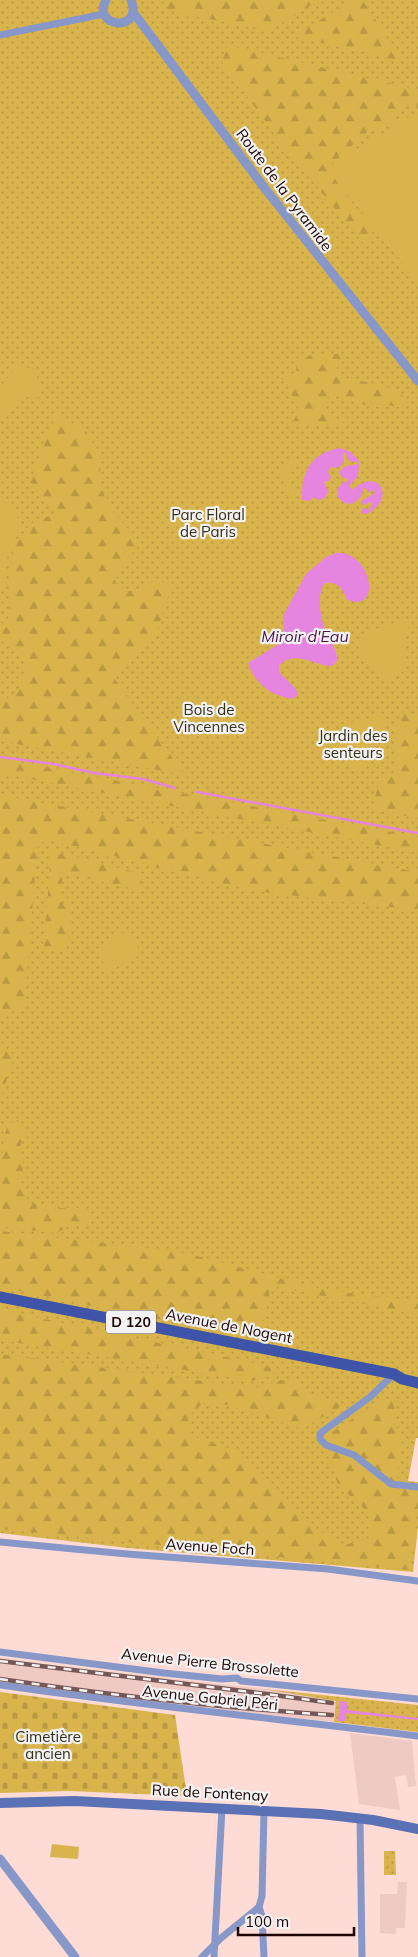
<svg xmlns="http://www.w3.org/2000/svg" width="418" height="1957" viewBox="0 0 418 1957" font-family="Mulish,sans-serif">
	<defs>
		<pattern id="grass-dots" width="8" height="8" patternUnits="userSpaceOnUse" patternTransform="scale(1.25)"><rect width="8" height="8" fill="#d9b44c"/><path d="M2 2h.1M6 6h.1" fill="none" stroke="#ba9941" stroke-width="1.8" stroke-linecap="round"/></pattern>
		<pattern id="forest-firs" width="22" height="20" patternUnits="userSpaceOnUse" patternTransform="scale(1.25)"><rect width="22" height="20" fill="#d9b44c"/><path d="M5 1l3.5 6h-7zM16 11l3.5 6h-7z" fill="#ba9941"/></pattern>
		<pattern id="cemetery-stones" width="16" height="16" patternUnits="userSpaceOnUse" patternTransform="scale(1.25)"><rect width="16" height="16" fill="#d9b44c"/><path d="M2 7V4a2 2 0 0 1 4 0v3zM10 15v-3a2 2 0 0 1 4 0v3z" fill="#ba9941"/></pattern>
	</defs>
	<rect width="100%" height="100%" fill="#ffdbd5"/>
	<g fill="#efc9c3">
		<path d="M0,1658L74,1668L337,1697L334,1722L115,1698L0,1683Z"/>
		<path d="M350,1733L412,1741L416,1786L408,1787L406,1775L395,1777L400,1810L359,1804Z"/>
		<path d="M398,1882H407L405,1928H396V1934L380,1933V1894H397Z"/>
	</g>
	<g fill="url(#grass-dots)">
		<path d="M0,0H418V1438H416L408,1481L418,1482V1527L413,1572L128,1548L0,1533Z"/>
		<path d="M264,1689L418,1705V1732L334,1722L336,1701Z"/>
		<path d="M384,1851H395L396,1875H384Z"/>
	</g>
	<g fill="url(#forest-firs)">
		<path d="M167,0H319L268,32L168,10Z"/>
		<path d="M354,0H363L402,61L293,36Z"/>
		<path d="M228,45L418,90V107L409,105L398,112L393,125L368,131L327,168L373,232L364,244L282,144L222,62Z"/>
		<path d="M314,354H341L342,363L334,370C342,384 391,379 407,400L406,403L397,407L384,404L379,407H372V401L365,405C357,401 352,403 345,400C339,398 337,394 330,394C324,402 323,406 327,415L342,421L344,427L292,425C293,419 297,417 298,411C298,396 287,399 292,381L280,379L297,374L296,366L308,356Z"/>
		<path d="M56,414L86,431L100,457L101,489L113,512L141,543L113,576L120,591H139L157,579L171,588L156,634L114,678L185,775L0,741V701H4L19,690L27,667L21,651L0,635V625L8,620L13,549L30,524L59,512L30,482Z"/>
		<path d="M401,712L418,714V818L372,810L378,785L395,771L396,724Z"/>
		<path d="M0,759L418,837V853L0,773Z"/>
		<path d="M0,795L418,872V913L398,908L253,891L46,839L38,846L37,851L24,1009H16L0,1017Z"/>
		<path d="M51,851L143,874L140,890L62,873V904L70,906L71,924L65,955L44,948Z"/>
		<path d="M0,1043L8,1052L14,1054L0,1103Z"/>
		<path d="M18,1120L25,1126L19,1153L23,1162V1176L16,1179L15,1185L29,1195L26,1200L29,1203L48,1204L61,1208H82L91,1214L87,1223L79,1226L66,1227L57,1233L0,1227C0,1206 0,1140 8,1125C10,1123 15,1121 18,1120Z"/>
		<path d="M0,1231L186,1253L324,1290L418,1301V1314L271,1286L264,1320L263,1331L260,1338L105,1309L0,1287Z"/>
		<path d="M0,1309L11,1312L273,1367L275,1372L267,1377L252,1381L0,1340Z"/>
		<path d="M0,1354L256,1388L281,1380L293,1381L303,1391L343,1405L302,1429L229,1405L203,1403L188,1417L189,1435L233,1450L243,1456L281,1499L314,1528L345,1545L369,1538L371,1515L338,1485L323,1438L382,1399H393L400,1447L397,1482L418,1488V1507L410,1570L0,1529Z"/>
	</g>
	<path fill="url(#cemetery-stones)" d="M0,1692L175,1715L187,1796L69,1791L0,1793Z"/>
	<g fill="#d9b44c">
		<path d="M418,111V283L327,168Z"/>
		<path d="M24,365C37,372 46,385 37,399L27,397L18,399L2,419L0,425V387L17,366Z"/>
		<path d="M296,459C293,473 281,473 297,491L294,495L295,496C283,489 282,480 279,467Z"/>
		<path d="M2,501L21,511L17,519L20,521L18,530L16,531L12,552H8L5,584H2V574H0V504Z"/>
		<path d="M403,617L411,621C403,637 402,653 407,670L386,680C380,662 356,666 362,640C374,623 390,629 403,617Z"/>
		<path d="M381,716L387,725L380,732L386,737L364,757L370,764L357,773L334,748L337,745L334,740L354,721Z"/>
		<path d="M126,930L140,951L110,972L95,951Z"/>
		<path d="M52,1844L79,1847L78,1859L50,1857Z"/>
	</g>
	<g fill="#e585e0">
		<path d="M340,448L351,452L359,461L358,476L349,486L352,490C380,465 397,500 366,514L361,513L362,510L364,508L369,510L372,504L371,502L363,505L361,501L375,493L374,490L367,493V489L364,488L360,498L352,504L344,503L338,497V488L344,481L346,483L348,479L341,477L339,471L346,466L358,464L357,462L349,461L345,452L343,453L344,460L341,466L336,468L330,467L328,472L331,477L329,481L324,482L328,492L325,498L319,500L313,497L310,501L302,500C301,473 310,453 340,448Z"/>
		<path d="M336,553C366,550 381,599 358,602C355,603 349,600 346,599C344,588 336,581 325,583C315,597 321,622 328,636C332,645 338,651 337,661L332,666H328C312,663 292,650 279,666V672L296,689L298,695L292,699C270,695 255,684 248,663L284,641L283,616L306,574L326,557Z"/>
		<path d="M340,1701L347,1702V1710L418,1718V1720L346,1713L345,1721H338Z"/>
	</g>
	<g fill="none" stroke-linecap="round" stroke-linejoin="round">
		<g stroke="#e585e0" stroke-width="2.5">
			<path d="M0,757L54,764L94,773L143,779L175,788"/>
			<path d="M197,792L418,833"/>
		</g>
		<g stroke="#8798c8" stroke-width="7">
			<path d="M0,35L104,14"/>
			<path d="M394,1374L370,1397L323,1431L320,1434V1439L326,1445L354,1455L391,1484L418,1487"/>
			<path d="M0,1542L127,1554L328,1569L418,1581"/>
			<path d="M0,1652L164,1673L222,1679L237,1678L241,1681L418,1699"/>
			<path d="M0,1685C139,1705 279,1719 418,1736"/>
			<path d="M360,1818L362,1957"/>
			<path d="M259,1907L262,1916L264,1957"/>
			<path d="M202,1957L221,1938L259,1907L262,1896L264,1811"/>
			<path d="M214,1957L222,1808"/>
		</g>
		<g stroke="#8798c8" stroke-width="9">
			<path d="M106,0C91,28 144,33 131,0"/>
			<path d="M133,12L266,190L418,381"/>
			<path d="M0,1859L75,1957"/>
		</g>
		<path stroke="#5b71b6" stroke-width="10" d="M0,1803L75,1801L321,1814L373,1820L418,1829"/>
		<path stroke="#3d54a8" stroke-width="11" d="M0,1297L394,1374L402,1379L418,1383"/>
		<defs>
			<g id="rail">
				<path d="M0,1661L267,1694L332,1703"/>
				<path d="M0,1679C110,1695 221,1708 332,1715"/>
			</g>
		</defs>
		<use href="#rail" stroke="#755855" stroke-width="4.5"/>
		<use href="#rail" stroke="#f2f2f2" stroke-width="2.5" stroke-dasharray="8" stroke-linecap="butt"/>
	</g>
	<g text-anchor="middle" stroke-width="4.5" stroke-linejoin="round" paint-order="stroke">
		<rect fill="#f2f2f2" stroke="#5d4b4a" stroke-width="1" x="106" y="1310.5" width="50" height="23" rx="4"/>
		<g font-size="14" font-weight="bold" fill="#1d0302">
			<text x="131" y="1327">D 120</text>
		</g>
		<g font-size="15" fill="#1d0302" stroke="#f2f2f2">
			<text transform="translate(284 190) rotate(53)" y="5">Route de la Pyramide</text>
			<text transform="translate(229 1326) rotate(11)" y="5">Avenue de Nogent</text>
			<text transform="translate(210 1547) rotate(4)" y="5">Avenue Foch</text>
			<text transform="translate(210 1663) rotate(6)" y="5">Avenue Pierre Brossolette</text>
			<text transform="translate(210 1698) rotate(6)" y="5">Avenue Gabriel Péri</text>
			<text transform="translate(210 1793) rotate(3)" y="5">Rue de Fontenay</text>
		</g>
		<g font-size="15" fill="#362e17" stroke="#f2f2f2">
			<text x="208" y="520">Parc Floral<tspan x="208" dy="17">de Paris</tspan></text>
			<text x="209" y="715">Bois de<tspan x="209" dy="17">Vincennes</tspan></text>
			<text x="353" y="741">Jardin des<tspan x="353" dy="17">senteurs</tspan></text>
			<text x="48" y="1742">Cimetière<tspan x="48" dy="17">ancien</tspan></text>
		</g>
		<g font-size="16" font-style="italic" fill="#50144e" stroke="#f2f2f2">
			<text x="305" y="642">Miroir d'Eau</text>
		</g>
	</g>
	<path d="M238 1927v8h116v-8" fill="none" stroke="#1d0302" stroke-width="2.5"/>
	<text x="245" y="1927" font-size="15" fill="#1d0302" stroke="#f2f2f2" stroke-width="4" paint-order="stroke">100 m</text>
</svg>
